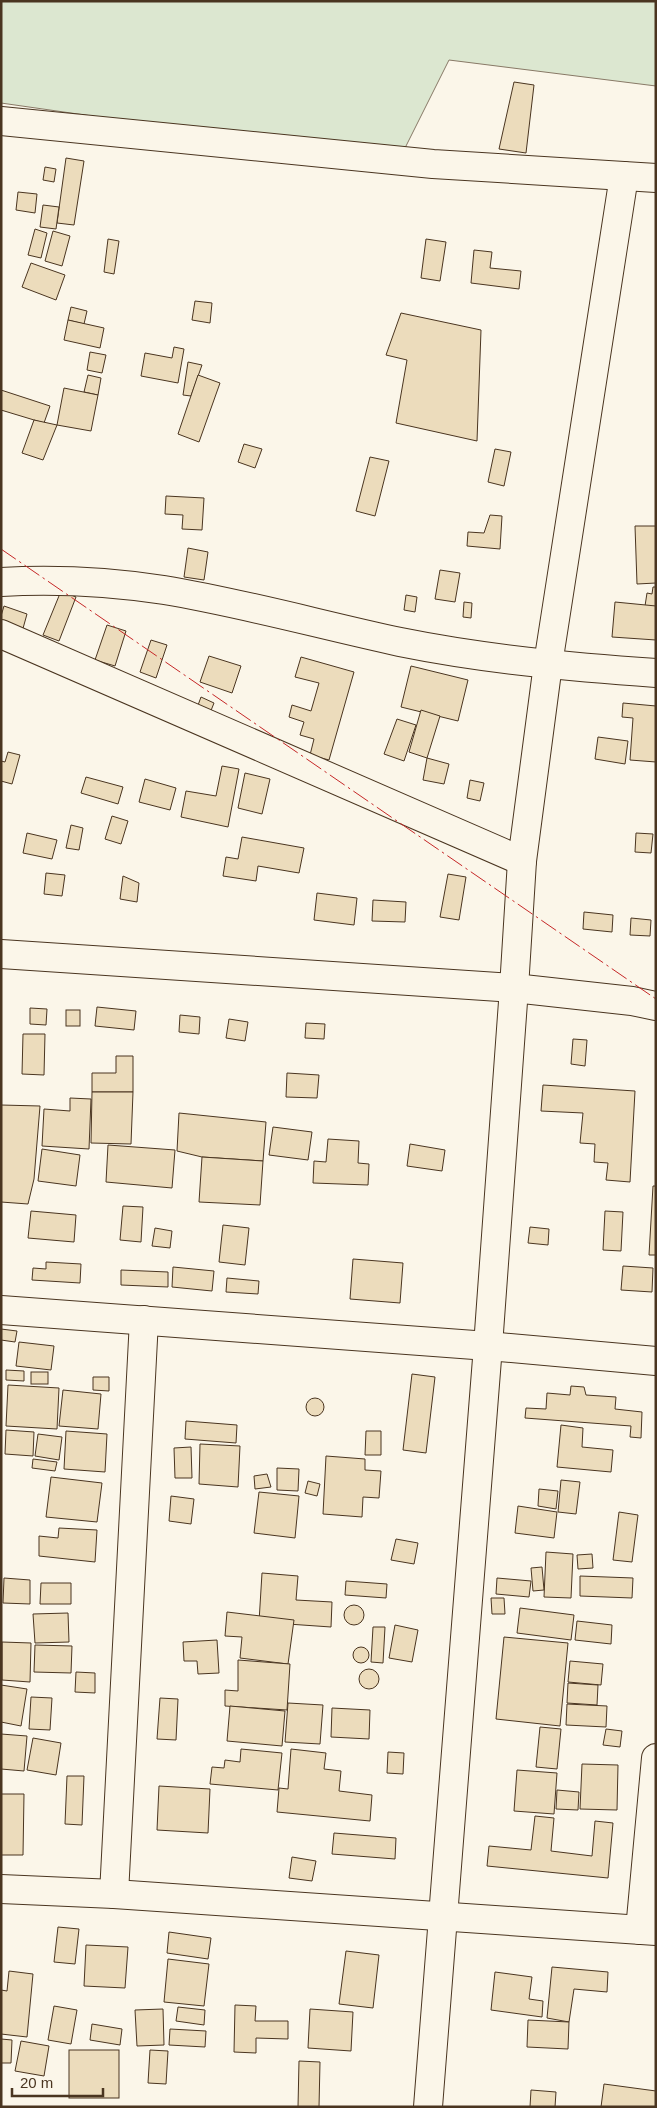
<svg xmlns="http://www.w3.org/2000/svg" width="657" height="2108" viewBox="0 0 657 2108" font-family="Arial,sans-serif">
	<rect width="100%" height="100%" fill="#fbf6e9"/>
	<path fill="#dce7d0" stroke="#887966" d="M1,1H656V86L449,60L399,160L1,103Z"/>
	<g fill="#ecdcbc" stroke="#4a3520">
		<path d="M514,82L534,85L526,153L499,149Z"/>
		<path d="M66,158L84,161L74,225L57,223Z"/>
		<path d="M45,167L56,169L54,182L43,180Z"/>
		<path d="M18,192L37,194L35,213L16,210Z"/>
		<path d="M43,205L59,207L56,229L40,227Z"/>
		<path d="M35,229L47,233L41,258L28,255Z"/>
		<path d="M53,231L70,236L62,266L45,261Z"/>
		<path d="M108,239L119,241L114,274L104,272Z"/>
		<path d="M426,239L446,242L440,281L421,278Z"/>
		<path d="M474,250L492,252L490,268L521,271L519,289L471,283Z"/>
		<path d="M31,263L65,275L56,300L22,287Z"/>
		<path d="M195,301L212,303L210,323L192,320Z"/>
		<path d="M71,307L87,311L84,324L68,320Z"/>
		<path d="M401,313L481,330L477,441L396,423L407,360L386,355Z"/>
		<path d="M68,320L104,328L100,348L64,340Z"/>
		<path d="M174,347L184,349L178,383L141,376L145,353L172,358Z"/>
		<path d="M90,352L106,355L102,373L87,370Z"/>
		<path d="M188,362L202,365L191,396L183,395Z"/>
		<path d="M88,375L101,378L98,395L84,392Z"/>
		<path d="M198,375L220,383L199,442L178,434Z"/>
		<path d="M64,388L98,395L91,431L57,425Z"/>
		<path d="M1,390L50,406L44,423L1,410Z"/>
		<path d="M34,420L57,425L43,460L22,453Z"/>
		<path d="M244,444L262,449L255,468L238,462Z"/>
		<path d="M495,449L511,452L504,486L488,482Z"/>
		<path d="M370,457L389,461L375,516L356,511Z"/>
		<path d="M166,496L204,498L202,530L182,529L183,515L165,514Z"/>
		<path d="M490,515L502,516L500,549L467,546L468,532L484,533Z"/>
		<path d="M635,526H656V583L637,584Z"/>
		<path d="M188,548L208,552L204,580L184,577Z"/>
		<path d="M440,570L460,573L455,602L435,599Z"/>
		<path d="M653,587H656V608L645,606L647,593L652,594Z"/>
		<path d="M61,591L76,597L59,641L43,635Z"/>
		<path d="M406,595L417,597L415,612L404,610Z"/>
		<path d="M464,602L472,603L471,618L463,617Z"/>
		<path d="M615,602L656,606V640L612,637Z"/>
		<path d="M4,606L27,614L22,632L1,625V616Z"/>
		<path d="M107,625L126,631L115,666L95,660Z"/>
		<path d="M151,640L167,645L156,678L140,672Z"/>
		<path d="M209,656L241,666L232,693L200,682Z"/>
		<path d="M301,657L354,672L329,760L310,755L314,739L300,735L304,722L289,717L292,705L311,711L319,683L295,677Z"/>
		<path d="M411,666L468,680L458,721L401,707Z"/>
		<path d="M201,697L214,703L210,713L197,708Z"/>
		<path d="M623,703L656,706V762L630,760L633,718L622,717Z"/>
		<path d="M421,710L440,716L427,758L409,752Z"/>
		<path d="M397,719L416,725L404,761L384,754Z"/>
		<path d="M598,737L628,741L625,764L595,759Z"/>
		<path d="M8,752L20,755L12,784L1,781V761L5,762Z"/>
		<path d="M427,758L449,764L444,784L423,780Z"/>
		<path d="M222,766L239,769L228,827L181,817L186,791L216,796Z"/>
		<path d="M245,773L270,779L262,814L238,808Z"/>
		<path d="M86,777L123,787L118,804L81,793Z"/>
		<path d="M145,779L176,788L170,810L139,802Z"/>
		<path d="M470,780L484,783L480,801L467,798Z"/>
		<path d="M112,816L128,821L121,844L105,839Z"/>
		<path d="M71,825L83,828L79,850L66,848Z"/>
		<path d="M27,833L57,840L52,859L23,853Z"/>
		<path d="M636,833L653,834L651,853L635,852Z"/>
		<path d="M242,837L304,848L299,873L258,866L256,881L223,876L226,857L238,859Z"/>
		<path d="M46,873L65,875L62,896L44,894Z"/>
		<path d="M448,874L466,877L459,920L440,917Z"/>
		<path d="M123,876L139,883L137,902L120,899Z"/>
		<path d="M317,893L357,898L354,925L314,920Z"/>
		<path d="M373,900L406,902L405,922L372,921Z"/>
		<path d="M584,912L613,915L612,932L583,929Z"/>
		<path d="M631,918L651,920L650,936L630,935Z"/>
		<path d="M97,1007L136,1011L134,1030L95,1026Z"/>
		<path d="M30,1008L47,1009L46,1025L30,1024Z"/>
		<rect x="66" y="1010" width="14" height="16"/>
		<path d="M180,1015L200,1017L199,1034L179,1032Z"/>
		<path d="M229,1019L248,1022L245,1041L226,1038Z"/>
		<path d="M306,1023L325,1024L324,1039L305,1038Z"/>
		<path d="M23,1034H45L44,1075L22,1074Z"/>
		<path d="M573,1039L587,1040L585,1066L571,1064Z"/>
		<path d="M116,1056H133V1092H92V1073H116Z"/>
		<path d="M287,1073L319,1075L317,1098L286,1097Z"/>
		<path d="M543,1085L635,1091L630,1182L606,1180L608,1163L594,1162L595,1144L580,1143L583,1113L541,1111Z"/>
		<path d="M92,1092H133L131,1144L91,1143Z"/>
		<path d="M70,1098L91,1099L89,1149L42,1146L44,1109L70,1111Z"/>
		<path d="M1,1105L40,1106L34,1179L28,1204L1,1202Z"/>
		<path d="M179,1113L266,1122L263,1161L202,1157L177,1151Z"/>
		<path d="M273,1127L312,1132L308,1160L269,1155Z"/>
		<path d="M328,1139L359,1141L358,1163L369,1164L368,1185L313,1183L314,1161L326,1162Z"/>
		<path d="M410,1144L445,1150L442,1171L407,1166Z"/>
		<path d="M108,1145L175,1150L172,1188L106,1182Z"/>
		<path d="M42,1149L80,1155L76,1186L38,1181Z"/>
		<path d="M202,1157L263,1161L260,1205L199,1202Z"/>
		<path d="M653,1186H656V1255H649Z"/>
		<path d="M123,1206L143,1207L141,1242L120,1240Z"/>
		<path d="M31,1211L76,1215L74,1242L28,1238Z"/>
		<path d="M605,1211L623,1212L621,1251L603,1250Z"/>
		<path d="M223,1225L249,1228L245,1265L219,1262Z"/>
		<path d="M530,1227L549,1229L548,1245L528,1243Z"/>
		<path d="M155,1228L172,1231L170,1248L152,1246Z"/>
		<path d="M353,1259L403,1263L400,1303L350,1299Z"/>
		<path d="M46,1262L81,1264L80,1283L32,1280L33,1268L46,1269Z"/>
		<path d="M623,1266L653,1268L652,1292L621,1290Z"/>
		<path d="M173,1267L214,1271L212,1291L172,1287Z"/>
		<path d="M121,1270L168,1272V1287L121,1285Z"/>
		<path d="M227,1278L259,1281L258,1294L226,1292Z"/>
		<path d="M1,1329L17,1331L15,1342L1,1340Z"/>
		<path d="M19,1342L54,1346L51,1370L16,1366Z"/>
		<path d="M6,1370L24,1371V1381L6,1380Z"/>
		<rect x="31" y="1372" width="17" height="12"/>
		<path d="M412,1374L435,1377L426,1453L403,1450Z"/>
		<path d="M93,1377H109V1391L93,1390Z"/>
		<path d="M8,1385L59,1388L57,1429L6,1426Z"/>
		<path d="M571,1386L584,1387L586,1395L616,1397L615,1409L642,1412L641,1438L630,1437L631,1426L525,1418L526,1408L546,1409L547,1393L570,1395Z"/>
		<path d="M63,1390L101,1394L98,1429L59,1426Z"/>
		<circle cx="315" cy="1407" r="9"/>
		<path d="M186,1421L237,1425L236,1443L185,1439Z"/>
		<path d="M561,1425L583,1428L582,1447L613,1450L611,1472L557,1467Z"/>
		<path d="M6,1430L34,1432L33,1456L5,1454Z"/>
		<path d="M66,1431L107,1434L105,1472L64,1469Z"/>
		<path d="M366,1431H381V1455H365Z"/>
		<path d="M38,1434L62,1437L59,1460L35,1456Z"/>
		<path d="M200,1444L240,1446L238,1487L199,1484Z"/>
		<path d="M191,1447L192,1478H175L174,1448Z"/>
		<path d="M326,1456L365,1459V1470L381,1471L379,1498L363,1497L362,1517L323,1514Z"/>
		<path d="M33,1459L57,1462L55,1471L32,1468Z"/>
		<path d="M277,1468L299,1469L298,1491L277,1490Z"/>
		<path d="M267,1474L271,1487L255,1489L254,1476Z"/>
		<path d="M51,1477L102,1483L97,1522L46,1517Z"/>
		<path d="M561,1480L580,1482L576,1514L558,1512Z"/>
		<path d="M308,1481L320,1484L317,1496L305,1493Z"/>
		<path d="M539,1489L558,1491L556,1509L538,1506Z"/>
		<path d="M259,1492L299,1496L295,1538L254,1533Z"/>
		<path d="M171,1496L194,1499L191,1524L169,1521Z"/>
		<path d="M518,1506L557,1512L554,1538L515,1533Z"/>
		<path d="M619,1512L638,1515L632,1562L613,1560Z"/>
		<path d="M59,1528L97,1530L95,1562L39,1556V1536L58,1538Z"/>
		<path d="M396,1539L418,1543L414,1564L391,1560Z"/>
		<path d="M546,1552L573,1554L571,1598L544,1597Z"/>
		<path d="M592,1554L593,1568L578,1569L577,1555Z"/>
		<path d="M542,1567L544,1590L533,1591L531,1568Z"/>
		<path d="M262,1573L298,1576L296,1600L332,1602L331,1627L259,1622Z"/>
		<path d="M580,1576L633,1578L632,1598L580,1596Z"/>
		<path d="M4,1578L30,1580V1604L3,1603Z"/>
		<path d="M497,1578L531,1581L529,1597L496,1594Z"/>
		<path d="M346,1581L387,1584L386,1598L345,1595Z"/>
		<path d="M41,1583H71V1604H40Z"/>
		<path d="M491,1598H504L505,1614H492Z"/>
		<circle cx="354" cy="1615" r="10"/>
		<path d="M520,1608L574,1615L571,1640L517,1633Z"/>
		<path d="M227,1612L294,1620L288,1664L240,1658L242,1637L225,1636Z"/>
		<path d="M68,1613L69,1642L35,1643L33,1614Z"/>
		<path d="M577,1621L612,1625L611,1644L575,1640Z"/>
		<path d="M395,1625L418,1630L412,1662L389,1658Z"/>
		<path d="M373,1627H385L383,1663L371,1662Z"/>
		<path d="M504,1637L568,1643L560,1726L496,1719Z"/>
		<path d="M217,1640L219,1673L198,1674L197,1661H184L183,1642Z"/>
		<path d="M2,1642L31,1643L30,1682L2,1680Z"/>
		<path d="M35,1645L72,1646L71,1673L34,1672Z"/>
		<circle cx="361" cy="1655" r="8"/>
		<path d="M238,1660L290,1664L287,1710L225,1706V1690L238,1691Z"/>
		<path d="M570,1661L603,1664L601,1685L568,1682Z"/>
		<circle cx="369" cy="1679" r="10"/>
		<path d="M76,1672L95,1673V1693L75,1692Z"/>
		<path d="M568,1683L598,1685L597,1705L567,1703Z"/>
		<path d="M1,1685L27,1689L21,1726L1,1722Z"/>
		<path d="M31,1697L52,1698L50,1730L29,1729Z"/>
		<path d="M160,1698L178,1699L176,1740L157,1739Z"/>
		<path d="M288,1703L323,1705L320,1744L285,1742Z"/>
		<path d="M567,1704L607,1706L606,1727L566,1725Z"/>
		<path d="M230,1706L285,1711L282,1746L227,1741Z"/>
		<path d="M332,1708L370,1710L369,1739L331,1737Z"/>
		<path d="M540,1727L561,1729L557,1769L536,1767Z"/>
		<path d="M606,1729L622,1731L620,1747L603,1745Z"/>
		<path d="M1,1734L27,1736L24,1771L1,1769Z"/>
		<path d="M33,1738L61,1743L56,1775L27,1770Z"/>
		<path d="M241,1749L282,1753L278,1790L210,1784L212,1767L224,1768L225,1760L240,1762Z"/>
		<path d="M291,1749L326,1753L324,1769L341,1771L339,1791L372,1795L370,1821L277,1812L279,1788L288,1789Z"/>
		<path d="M388,1752L404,1753L403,1774L387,1773Z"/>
		<path d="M582,1764L618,1765L617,1810L580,1809Z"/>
		<path d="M517,1770L557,1773L554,1814L514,1811Z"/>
		<path d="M67,1776H84L82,1825L65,1824Z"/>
		<path d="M159,1786L210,1789L208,1833L157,1830Z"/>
		<path d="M557,1790L579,1792L578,1810L556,1809Z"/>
		<path d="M1,1794H24L23,1855H1Z"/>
		<path d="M535,1816L554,1818L551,1851L592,1856L595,1821L613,1823L608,1878L487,1866L489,1846L531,1850Z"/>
		<path d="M334,1833L396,1838L395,1859L332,1854Z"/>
		<path d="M292,1857L316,1861L312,1881L289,1878Z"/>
		<path d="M58,1927L79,1929L75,1964L54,1962Z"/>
		<path d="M169,1932L211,1938L208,1959L167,1953Z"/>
		<path d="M86,1945L128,1947L125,1988L84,1986Z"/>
		<path d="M346,1951L379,1955L373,2008L339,2004Z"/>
		<path d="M168,1959L209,1964L204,2006L164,2002Z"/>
		<path d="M552,1967L608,1972L607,1992L574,1989L569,2022L547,2018Z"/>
		<path d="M9,1971L33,1974L27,2037L1,2034V1990L7,1991Z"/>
		<path d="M495,1972L532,1977L529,1999L543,2001L542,2017L491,2010Z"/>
		<path d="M235,2005L256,2006L255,2021H288V2039L256,2038V2053L234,2052Z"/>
		<path d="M54,2006L77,2010L71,2044L48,2040Z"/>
		<path d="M178,2007L205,2010L204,2025L176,2021Z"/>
		<path d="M163,2009L164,2045L137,2046L135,2010Z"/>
		<path d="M310,2009L353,2012L351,2051L308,2048Z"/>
		<path d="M528,2020L569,2022L568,2049L527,2047Z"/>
		<path d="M92,2024L122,2029L120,2045L90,2040Z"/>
		<path d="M170,2029L206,2031L205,2047L169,2045Z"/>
		<path d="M1,2039L12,2040L11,2063H1Z"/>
		<path d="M21,2041L49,2046L44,2076L15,2071Z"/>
		<rect x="69" y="2050" width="50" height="48"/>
		<path d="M150,2050L168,2051L166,2084L148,2083Z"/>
		<path d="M299,2061L320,2062L319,2107H298Z"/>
		<path d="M604,2084L656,2091V2107H601Z"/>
		<path d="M531,2090L556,2092L555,2107H530Z"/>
	</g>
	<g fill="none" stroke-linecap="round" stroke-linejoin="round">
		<defs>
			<g id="minor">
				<path d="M1,121L433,164L656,178"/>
				<path d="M1,582C54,579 111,582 164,590C243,603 321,625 400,642C484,659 570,667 656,673"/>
				<path d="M1,634L522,861"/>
				<path d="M1,954L514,988L632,1001L656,1006"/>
				<path d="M1,1310L488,1346L656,1361"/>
				<path d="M1,1889L114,1894L656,1931"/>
				<path d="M114,1894L144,1320"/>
				<path d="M640,1930L656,1758"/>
				<path d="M428,2107L488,1346L514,988L522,861L548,664L624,176"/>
			</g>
		</defs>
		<use href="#minor" stroke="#4a3520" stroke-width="30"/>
		<use href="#minor" stroke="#fbf6e9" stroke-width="28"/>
		<path stroke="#c62828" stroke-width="1" stroke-dasharray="18 4 2.5 4" stroke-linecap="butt" d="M1,549L656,999"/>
	</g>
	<rect width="657" height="2108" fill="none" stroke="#4a3520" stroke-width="5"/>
	<path d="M12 2088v8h91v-8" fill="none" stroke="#4a3520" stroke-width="2.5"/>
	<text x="20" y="2088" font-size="15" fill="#4a3520" stroke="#fbf6e9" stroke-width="4" paint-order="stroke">20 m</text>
</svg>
